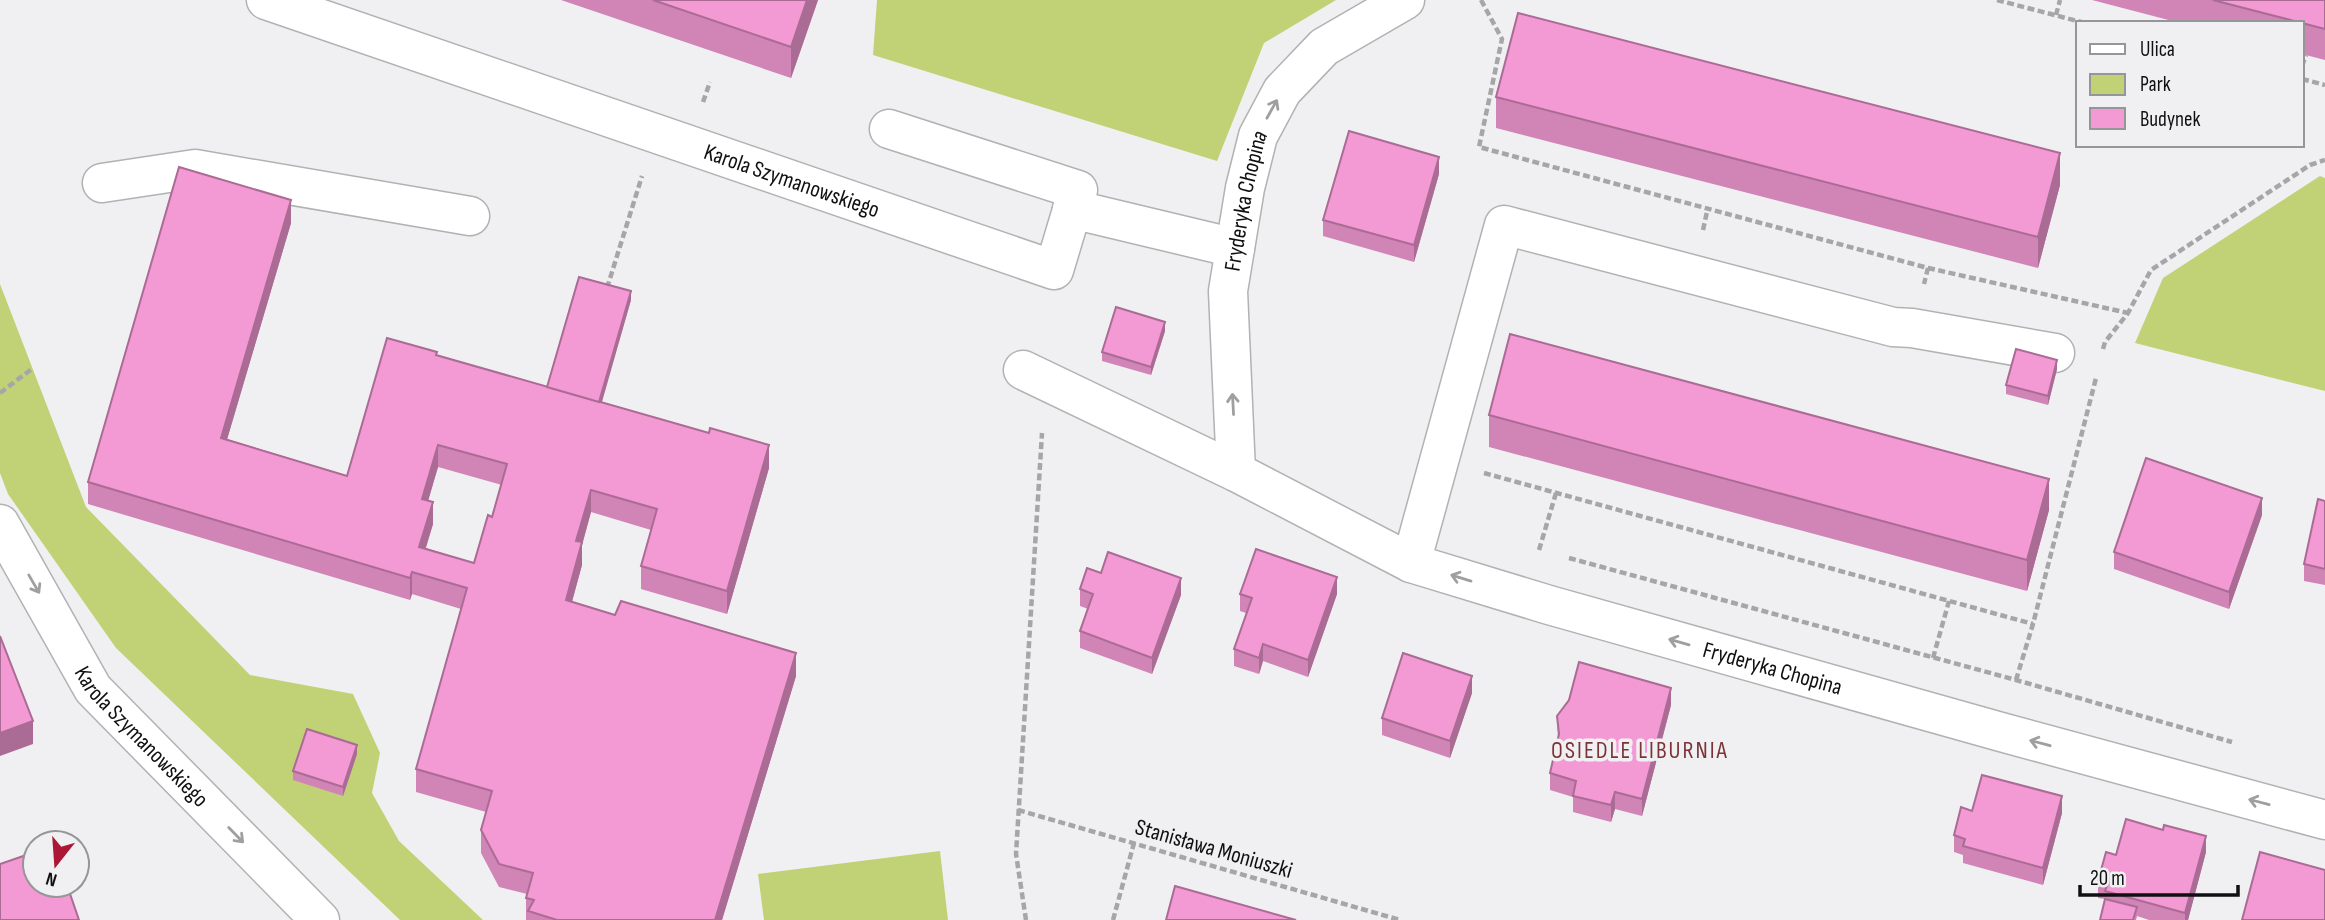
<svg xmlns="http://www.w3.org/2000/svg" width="2325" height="920" viewBox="0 0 2325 920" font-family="'Sofia Sans Condensed',sans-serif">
	<rect width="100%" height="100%" fill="#f0f0f2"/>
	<g fill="#c1d176">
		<path d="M877,0H1336L1264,43L1217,161L873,55Z"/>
		<path d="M2320,176L2325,178V391L2135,343L2163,278Z"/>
		<path d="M0,284L86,507L250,675L353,694L380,753L372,793L399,841L483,920H400L116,648L8,494L0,473Z"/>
		<path d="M940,851L948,920H764L758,874Z"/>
	</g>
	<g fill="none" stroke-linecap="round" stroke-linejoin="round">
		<defs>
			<g id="minor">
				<path id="s1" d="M266,0L1054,270L1078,190L889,129"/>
				<path d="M102,183L195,169L470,216"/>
				<path d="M1072,209L1235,248"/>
				<path id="s2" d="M1023,370L1236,472L1411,563L1549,605L2001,732L2325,820"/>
				<path id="s3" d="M1236,472L1228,291L1245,188L1258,136L1282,91L1324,47L1405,0"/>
				<path id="s4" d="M0,524L93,689L320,920"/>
				<path d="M1411,563L1504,225L1893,327L1912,328L2055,353"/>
			</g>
		</defs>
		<use href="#minor" stroke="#b1b2b3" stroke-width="41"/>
		<g stroke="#a6a6a8" stroke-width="4.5" stroke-dasharray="7 3.5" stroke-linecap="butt">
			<path d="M1481,0L1502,39L1479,147L1928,268L1924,284"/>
			<path d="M1997,0L2085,23"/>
			<path d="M2056,15L2060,0"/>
			<path d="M2302,66L2306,55"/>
			<path d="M2302,79L2325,85"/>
			<path d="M703,102L710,82"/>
			<path d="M1703,230L1708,207"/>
			<path d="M1928,268L2128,313"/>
			<path d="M607,288L642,176"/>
			<path d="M2103,349L2105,342L2128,313L2151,270L2310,165L2325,160"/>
			<path d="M0,393L33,368"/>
			<path d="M1484,473L2033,624"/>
			<path d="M1539,550L1556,493"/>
			<path d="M1569,558L2016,680L2232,742"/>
			<path d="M1933,658L1949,601"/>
			<path d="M2016,680L2033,624L2096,378"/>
			<path d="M1018,810L1400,920"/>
			<path d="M1026,920L1016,854L1042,433"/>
			<path d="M1113,920L1134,843"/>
		</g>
		<use href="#minor" stroke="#fff" stroke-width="38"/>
	</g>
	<g fill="#d184b6" fill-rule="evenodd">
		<path d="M561,0H818L791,78Z"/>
		<path d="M2092,0H2325V60L2302,54V23H2180Z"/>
		<path d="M1496,97L2060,185L2038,268L1496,128Z"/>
		<path d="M1439,174L1414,262L1323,236V220Z"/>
		<path d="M291,223L227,439L347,476L437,356L547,387L631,300L601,402L769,468L727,614L641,589V566L651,530L591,512L582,545V565L572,602L796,676L722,920H526V898L527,894L499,887L481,853V830L486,812L416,792V769L461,609L412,594L410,600L88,504V482ZM438,467L502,485L492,517L474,563L426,548L433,524L428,500Z"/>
		<path d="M1165,331L1151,375L1102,361V352Z"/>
		<path d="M2057,369L2048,405L2006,394V385Z"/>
		<path d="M1489,415L2049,510L2027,591L1489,447Z"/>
		<path d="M2325,501V585L2304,581V564Z"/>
		<path d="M2262,515L2229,609L2114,569V552Z"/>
		<path d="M1101,573L1181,595L1152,674L1080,648V631L1088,609L1080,606V589Z"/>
		<path d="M1240,594H1337L1308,677L1263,661L1259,674L1234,666V649L1246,613L1240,611Z"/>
		<path d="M1472,693L1450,758L1382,735V718Z"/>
		<path d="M1671,705L1642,816L1615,809L1611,822L1573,812V797L1550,790V773L1558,739L1557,716Z"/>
		<path d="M357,754L343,796L293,780V771Z"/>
		<path d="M1972,811L2062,813L2043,885L1963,863V855L1954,852V835Z"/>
		<path d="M2206,852L2188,920H2149L2137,916L2136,920H2100L2105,899L2098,898V881L2116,855Z"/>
	</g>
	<g fill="#aa6b94">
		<path d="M807,0H818L791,78V47Z"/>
		<path d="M2060,153V185L2038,268V237Z"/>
		<path d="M1439,157V174L1414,262V245Z"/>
		<path d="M291,200V223L221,460V438Z"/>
		<path d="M631,291V300L596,423V414Z"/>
		<path d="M1165,322V331L1151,375V367Z"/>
		<path d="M2057,360V369L2048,405V396Z"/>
		<path d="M438,445V467L422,522V499Z"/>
		<path d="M769,445V468L727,614V591Z"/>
		<path d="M2049,479V510L2027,591V560Z"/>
		<path d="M591,490V512L582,545V565L566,623V600L576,541Z"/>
		<path d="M2262,498V515L2229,609V592Z"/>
		<path d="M433,502V524L419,569V547Z"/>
		<path d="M412,572V594L410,600V578Z"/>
		<path d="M1337,577V594L1308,677V660Z"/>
		<path d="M1181,578V595L1152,674V658Z"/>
		<path d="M1263,644V661L1259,674V658Z"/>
		<path d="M796,653V676L722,920H715Z"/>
		<path d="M1472,676V693L1450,758V741Z"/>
		<path d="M1671,688V705L1642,816V799Z"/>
		<path d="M33,721V744L0,756V733Z"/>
		<path d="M357,745V754L343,796V787Z"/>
		<path d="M1615,792V809L1611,822V805Z"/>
		<path d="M2062,796V813L2043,885V868Z"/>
		<path d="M2206,836V852L2188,920H2185V913Z"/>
	</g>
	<g fill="#f399d4" stroke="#aa6b94" stroke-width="2" fill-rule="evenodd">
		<path d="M653,0H807L791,47Z"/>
		<path d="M2213,0H2325V29L2302,23Z"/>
		<path d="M1518,13L2060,153L2038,237L1496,97Z"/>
		<path d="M1349,131L1439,157L1414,245L1323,220Z"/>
		<path d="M179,167L291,200L221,438L347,476L387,338L437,352L436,355L709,433L710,428L769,445L727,591L641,566L657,509L591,490L576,541L582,542L566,600L615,615L621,601L796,653L715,920H557L528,911L534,900L526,898L533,873L499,864L481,830L492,791L416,769L467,588L412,572L410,578L88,482ZM438,445L507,464L492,517L488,515L474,563L419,547L433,502L422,499Z"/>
		<path d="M579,277L631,291L599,402L547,387Z"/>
		<path d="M1116,307L1165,322L1151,367L1102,352Z"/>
		<path d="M1510,334L2049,479L2027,560L1489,415Z"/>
		<path d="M2016,349L2057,360L2048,396L2006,385Z"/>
		<path d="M2146,458L2262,498L2229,592L2114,552Z"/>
		<path d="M2318,499L2325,501V569L2304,564Z"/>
		<path d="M1256,549L1337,577L1308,660L1263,644L1259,658L1234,649L1252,598L1240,594Z"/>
		<path d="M1108,552L1181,578L1152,658L1080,631L1093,594L1080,589L1087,568L1101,573Z"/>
		<path d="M0,636L33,721L0,733Z"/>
		<path d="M1403,653L1472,676L1450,741L1382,718Z"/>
		<path d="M1579,662L1671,688L1642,799L1615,792L1611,805L1573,796L1576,781L1550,773L1559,734L1557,716L1569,700Z"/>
		<path d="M307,729L357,745L343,787L293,771Z"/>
		<path d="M1982,775L2062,796L2043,868L1963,846L1965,839L1954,835L1961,807L1972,811Z"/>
		<path d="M2126,819L2163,830L2164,825L2206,836L2185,913L2105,891L2108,883L2098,881L2106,852L2116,855Z"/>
		<path d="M35,852V885H67L79,920H0V864Z"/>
		<path d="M2260,852L2325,870V920H2242Z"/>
		<path d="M1175,886L1296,920H1166Z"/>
		<path d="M2105,899L2137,907L2133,920H2100Z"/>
	</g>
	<defs><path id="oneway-shaft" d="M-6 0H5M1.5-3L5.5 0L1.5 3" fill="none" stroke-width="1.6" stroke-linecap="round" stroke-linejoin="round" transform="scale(1.75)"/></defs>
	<g stroke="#9f9f9f">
		<use href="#oneway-shaft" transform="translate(1272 109) rotate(-61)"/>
		<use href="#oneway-shaft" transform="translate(1233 404) rotate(-93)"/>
		<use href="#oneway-shaft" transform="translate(1461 578) rotate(-163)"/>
		<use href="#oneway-shaft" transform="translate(34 584) rotate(60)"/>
		<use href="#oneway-shaft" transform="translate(1679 642) rotate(-164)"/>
		<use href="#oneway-shaft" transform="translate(2040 743) rotate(-165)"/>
		<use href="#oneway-shaft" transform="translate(2259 802) rotate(-165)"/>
		<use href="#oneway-shaft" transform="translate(236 835) rotate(46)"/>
	</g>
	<g text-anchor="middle" stroke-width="7" stroke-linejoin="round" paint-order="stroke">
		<g font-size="23" fill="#101010" stroke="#f0f0f2">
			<text dy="8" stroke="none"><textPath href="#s1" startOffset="556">Karola Szymanowskiego</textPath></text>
			<text dy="8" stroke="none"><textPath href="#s3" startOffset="273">Fryderyka Chopina</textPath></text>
			<text dy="8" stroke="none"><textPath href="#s2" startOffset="810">Fryderyka Chopina</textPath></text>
			<text dy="8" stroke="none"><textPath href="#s4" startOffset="257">Karola Szymanowskiego</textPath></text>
			<text transform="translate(1214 848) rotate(16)" y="8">Stanisława Moniuszki</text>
		</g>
		<g font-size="24" letter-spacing="2" fill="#7b3338" stroke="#f0f0f2">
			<text x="1640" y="758">OSIEDLE LIBURNIA</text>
		</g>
	</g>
	<rect x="2076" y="21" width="228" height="126" fill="#f0f0f2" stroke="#969698" stroke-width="2"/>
	<rect x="2090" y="44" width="35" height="10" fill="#ffffff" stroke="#969698" stroke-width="2"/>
	<text x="2140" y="56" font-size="21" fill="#101010">Ulica</text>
	<rect x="2090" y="74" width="35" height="21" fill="#c1d176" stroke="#969698" stroke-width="2"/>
	<text x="2140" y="91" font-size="21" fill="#101010">Park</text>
	<rect x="2090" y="108" width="35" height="21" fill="#f399d4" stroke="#969698" stroke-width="2"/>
	<text x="2140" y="126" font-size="21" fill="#101010">Budynek</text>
	<g transform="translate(56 864) rotate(197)"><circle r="33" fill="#f0f0f2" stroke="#969698" stroke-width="2"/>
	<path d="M0-5L12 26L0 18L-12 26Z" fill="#ac1735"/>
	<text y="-10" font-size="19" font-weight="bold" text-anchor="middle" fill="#101010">N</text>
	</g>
	<path d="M2080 885v10h158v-10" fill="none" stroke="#101010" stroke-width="3.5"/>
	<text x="2090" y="885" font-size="21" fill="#101010" stroke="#f0f0f2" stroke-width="5" paint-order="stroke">20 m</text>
</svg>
